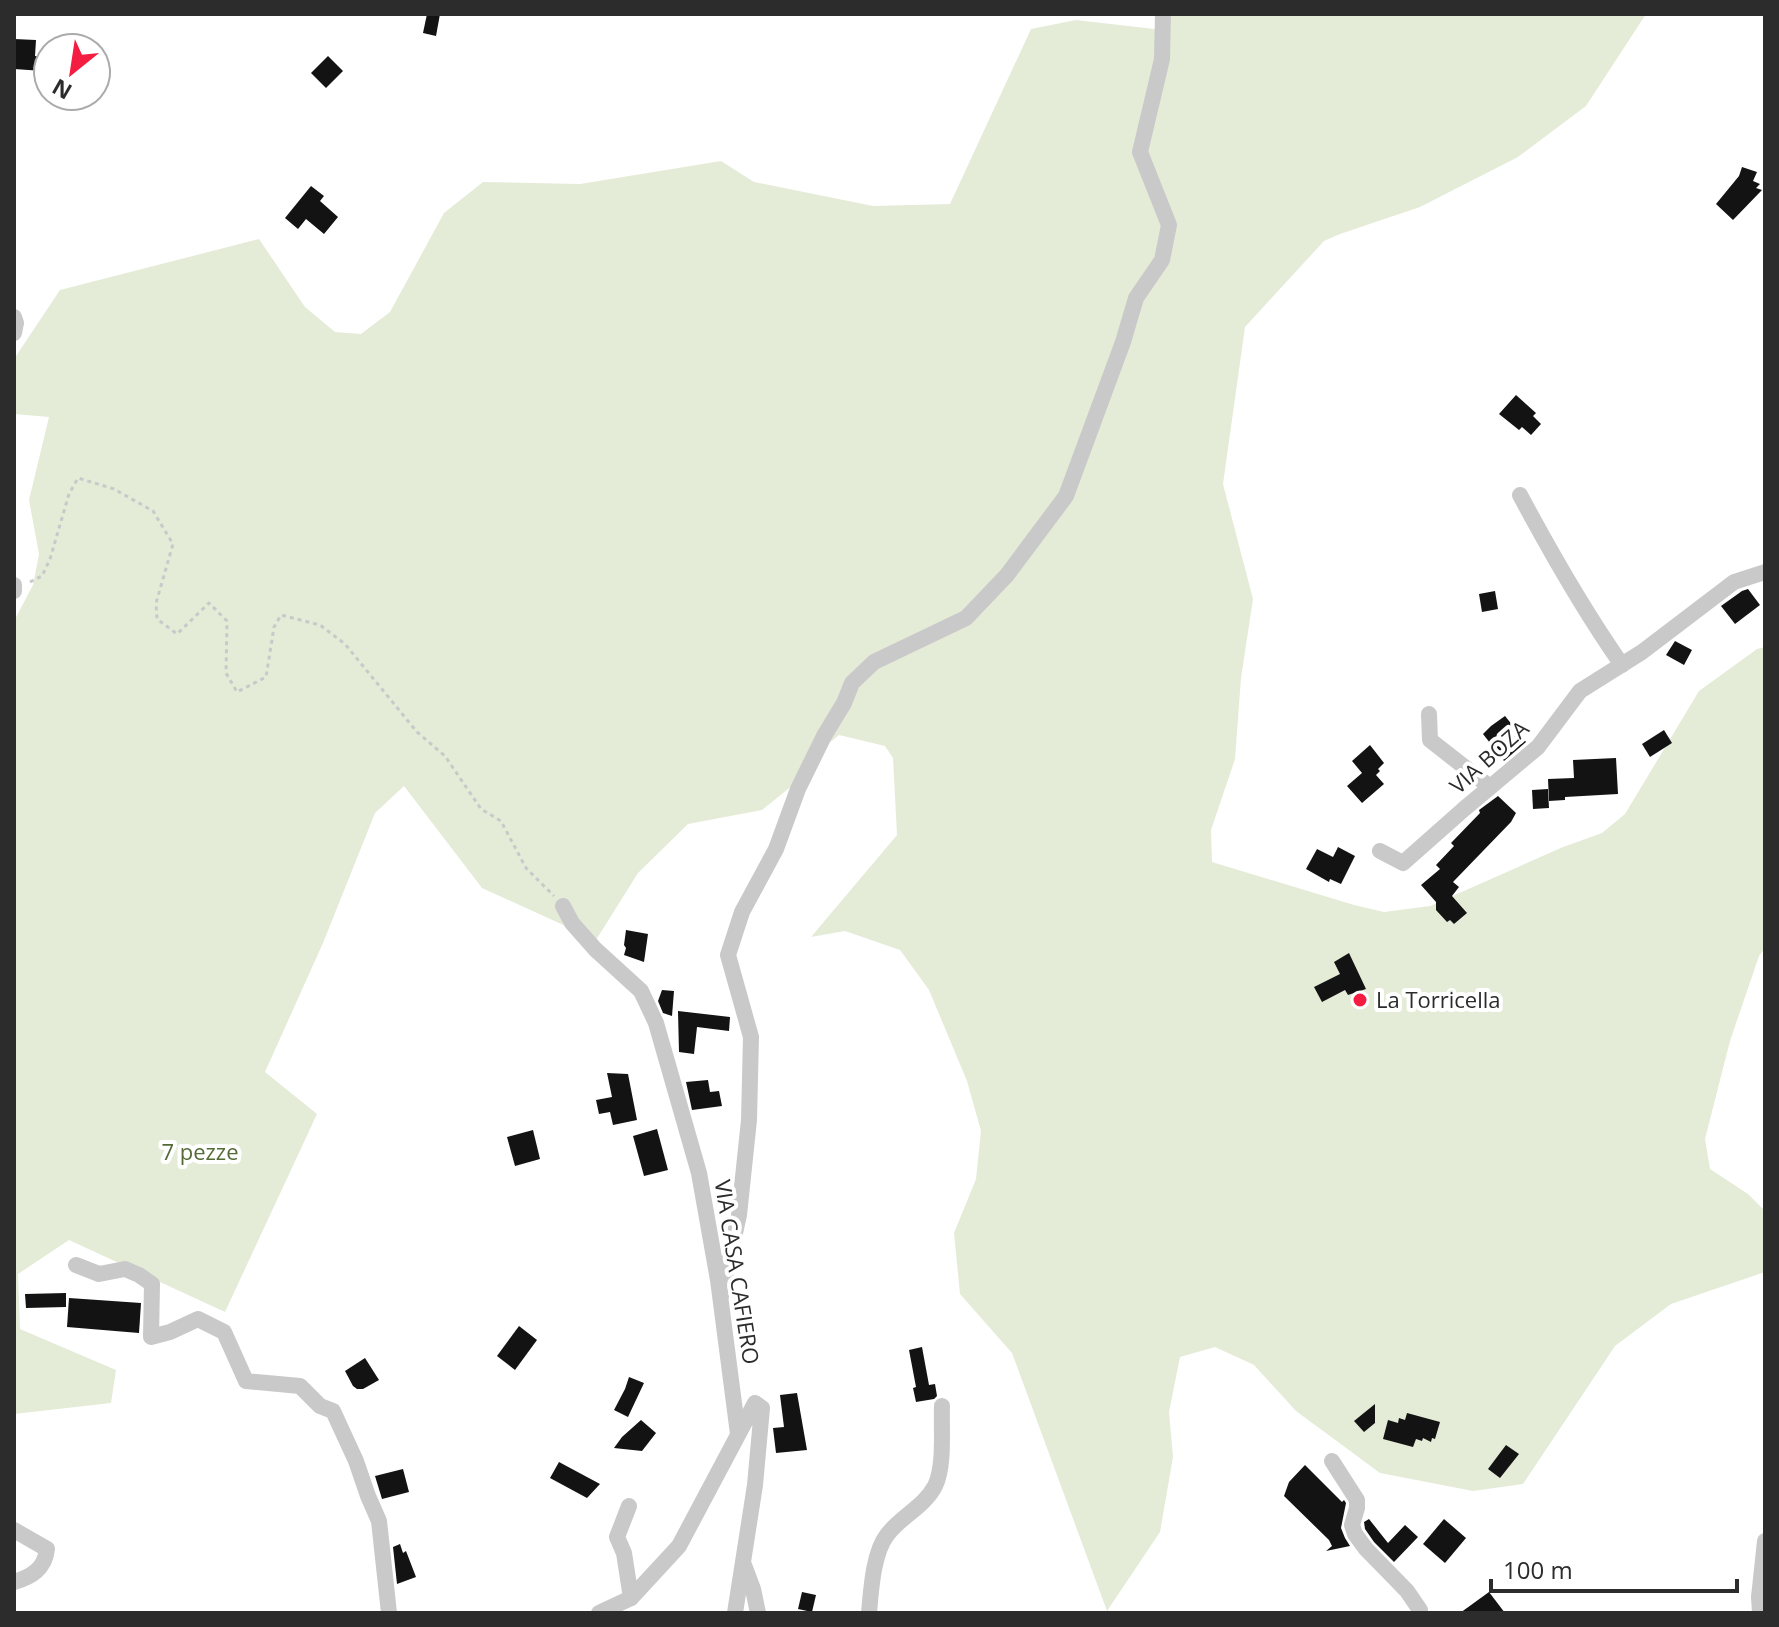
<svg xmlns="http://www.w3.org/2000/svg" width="1779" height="1627" viewBox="0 0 1779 1627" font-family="'Open Sans',sans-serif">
	<rect width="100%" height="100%" fill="#fff"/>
	<path fill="#e4ecd8" d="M1167,14H1646L1586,106L1518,157L1420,207L1340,234L1324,241L1245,327L1223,484L1253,599L1241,678L1235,759L1211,830L1212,862L1354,905L1384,912L1430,906L1563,847L1602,833L1625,814L1699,691L1757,649L1765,647V948L1759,956L1730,1041L1705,1139L1710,1169L1748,1194L1765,1211V1272L1671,1304L1615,1346L1523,1484L1473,1491L1380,1473L1296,1411L1254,1365L1215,1347L1180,1357L1169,1412L1173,1457L1160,1532L1107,1611L1012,1353L960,1294L954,1233L976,1179L981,1131L967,1081L929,990L900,950L845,931L811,937L897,835L893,758L885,746L839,735L816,754L798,781L762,810L688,824L638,873L596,940L482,888L404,786L375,813L323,943L265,1072L317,1114L225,1312L69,1240L18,1274L20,1329L116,1370L111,1403L14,1414V621L33,585L39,554L29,500L49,417L14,414V359L60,290L259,239L305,307L335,332L361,334L390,312L444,213L483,182L580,184L721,161L754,182L873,206L950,204L1031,29L1076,20L1163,30Z"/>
	<g fill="#131313">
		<path d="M427,14H440L436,36L423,33Z"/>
		<path d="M14,39L36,40L35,56L43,57V71L14,69Z"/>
		<path d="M328,56L343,71L326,88L311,73Z"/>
		<path d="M1742,167L1757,172L1753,181L1760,184L1756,188L1762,190L1733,220L1716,204L1739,176Z"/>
		<path d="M311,186L324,196L320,201L338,217L324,234L306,219L298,229L285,218Z"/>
		<path d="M1516,395L1536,413L1533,416L1541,424L1531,435L1522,427L1519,430L1499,414Z"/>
		<path d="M1748,589L1760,605L1735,624L1721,606L1742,591Z"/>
		<path d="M1495,591L1498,609L1482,612L1479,594Z"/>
		<path d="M1675,641L1692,650L1684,665L1666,655Z"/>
		<path d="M1505,716L1526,742L1504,761L1483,734L1491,726Z"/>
		<path d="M1664,730L1672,743L1650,757L1642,744Z"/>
		<path d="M1370,745L1384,763L1378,769L1380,771L1376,775L1384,784L1362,803L1347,786L1362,773L1352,761Z"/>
		<path d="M1616,758L1618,794L1565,797V800L1549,801L1548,779L1574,778L1573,760Z"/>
		<path d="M1548,789L1549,808L1533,809L1532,790Z"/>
		<path d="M1498,796L1516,813L1511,822L1453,882L1459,887L1452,896L1467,913L1454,924L1450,920L1447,922L1436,910V902L1421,885L1440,869L1436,865L1454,846L1451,843L1480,813L1479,810Z"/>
		<path d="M1338,847L1355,856L1341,884L1330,879L1329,882L1306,869L1317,849L1333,857Z"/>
		<path d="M626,930L648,934L644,962L624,955L626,948L624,945Z"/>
		<path d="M1349,953L1366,989L1348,995L1345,990L1322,1002L1314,987L1340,974L1334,962Z"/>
		<path d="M662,990L674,991L672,1016L663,1013L658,1001Z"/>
		<path d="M678,1011L730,1017L729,1031L697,1027L694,1054L679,1052Z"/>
		<path d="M607,1073L628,1074L637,1120L613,1125L610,1112L599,1114L596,1100L612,1097Z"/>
		<path d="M708,1080L710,1092L719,1091L722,1106L692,1110L686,1082Z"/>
		<path d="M657,1129L668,1170L644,1176L633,1136Z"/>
		<path d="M533,1130L540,1159L515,1166L507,1137Z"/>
		<path d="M66,1293V1307L26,1308L25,1294Z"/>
		<path d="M69,1298L141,1303L139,1333L67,1327Z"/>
		<path d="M519,1326L537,1340L515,1370L497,1356Z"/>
		<path d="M922,1347L929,1385L935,1384L937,1396L934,1399L916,1402L913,1388L916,1387L909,1350Z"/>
		<path d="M365,1358L379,1380L363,1389H357L353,1386L345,1371Z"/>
		<path d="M629,1377L644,1383L628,1417L614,1410L625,1389Z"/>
		<path d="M797,1393L807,1450L776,1453L773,1428L784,1427L780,1395Z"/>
		<path d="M1375,1404V1423L1364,1432L1354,1421Z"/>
		<path d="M1407,1413L1440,1422L1435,1439L1432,1438L1431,1442L1423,1438L1422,1441L1416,1439L1413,1447L1383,1439L1388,1420L1398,1423L1399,1418L1405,1420Z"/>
		<path d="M641,1420L656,1433L642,1451L614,1448L622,1437Z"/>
		<path d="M1506,1445L1519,1454L1500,1478L1488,1469Z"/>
		<path d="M559,1462L600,1484L587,1498L550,1478Z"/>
		<path d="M1305,1465L1342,1502L1344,1500L1346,1503L1341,1528L1345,1538L1350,1546L1326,1551L1332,1546L1329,1540L1284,1496L1289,1482Z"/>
		<path d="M403,1469L409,1492L382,1499L375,1476Z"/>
		<path d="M1369,1519L1388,1543L1405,1525L1418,1537L1394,1562L1374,1542L1365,1529L1364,1522Z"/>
		<path d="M1444,1519L1466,1538L1445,1563L1423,1544Z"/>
		<path d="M400,1544L403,1553L406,1551L416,1577L397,1584L393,1547Z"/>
		<path d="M802,1592L816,1595L812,1612L798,1609Z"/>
		<path d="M1489,1592L1505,1613H1460Z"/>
	</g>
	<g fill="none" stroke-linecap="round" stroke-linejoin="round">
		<path stroke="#c9c9c9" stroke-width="3" stroke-dasharray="4 4" stroke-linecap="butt" d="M30,582L42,576L50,559L69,494L78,478L114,489L153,511L173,544L156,603L157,619L177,634L209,603L227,621L226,673L237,692L266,677L274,627L281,615L320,625L345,644L417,732L445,756L481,809L501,821L526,868L554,896"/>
		<g stroke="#c9c9c9" stroke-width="16">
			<path d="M14,317L16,323L14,333"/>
			<path d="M1520,495C1551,553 1584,611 1622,665"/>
			<path d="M14,585V591"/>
			<path d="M1429,714L1430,740L1490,787"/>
			<path d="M1380,851L1403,863L1464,809L1538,747L1580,691L1642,652L1734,582L1765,572"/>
			<path d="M563,906L572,923L595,949L641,991L656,1023L699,1173L718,1280L738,1434"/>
			<path d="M76,1265L99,1274L125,1269L139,1275L152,1284L151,1337L170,1332L198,1319L224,1332L246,1381L300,1386L320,1406L333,1411L356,1461L368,1496L379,1521L389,1613"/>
			<path d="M721,1296L739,1215L749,1120L751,1037L728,955L742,912L776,849L798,789L824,736L844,703L852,683L874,662L966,618L1007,575L1066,496L1123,342L1136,298L1162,260L1169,225L1140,152L1162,59L1163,14"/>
			<path d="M1332,1461L1357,1500V1508L1352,1525L1355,1534L1366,1549L1407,1591L1420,1610V1613"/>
			<path d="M629,1506L617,1537L624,1553L631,1598"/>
			<path d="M14,1530L47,1549C45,1569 31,1577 14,1582"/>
			<path d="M744,1565L753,1589L758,1613"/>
			<path d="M599,1613L631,1598L679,1546L755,1403L762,1408L755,1485L735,1613"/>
			<path d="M869,1613C871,1591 873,1553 887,1535C900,1517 924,1507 935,1486C945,1466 941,1429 942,1406"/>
			<path d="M1760,1613L1759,1597L1765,1541"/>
		</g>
	</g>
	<circle fill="#f41d41" stroke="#fff" stroke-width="3" cx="1360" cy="1000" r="8"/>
	<g text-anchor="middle" stroke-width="8" stroke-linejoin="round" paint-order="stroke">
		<g font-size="22" fill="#2c2c2c" stroke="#fff">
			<text transform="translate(1489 757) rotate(-42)" y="8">VIA BOZA</text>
			<text transform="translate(737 1272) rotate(81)" y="8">VIA CASA CAFIERO</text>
		</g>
		<g font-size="22" fill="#2c2c2c" stroke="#fff" text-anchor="start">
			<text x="1376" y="1008">La Torricella</text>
		</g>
		<g font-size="22" fill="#546b36" stroke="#fff">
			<text x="200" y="1160">7 pezze</text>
		</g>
	</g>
	<rect width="1779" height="1627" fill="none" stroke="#2c2c2c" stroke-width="32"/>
	<g transform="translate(72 72) rotate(210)"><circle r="38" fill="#ffffff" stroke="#ababab" stroke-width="2"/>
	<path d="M0-6L14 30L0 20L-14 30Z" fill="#f41d41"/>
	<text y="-12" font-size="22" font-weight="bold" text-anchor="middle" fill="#2c2c2c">N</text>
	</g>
	<path d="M1491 1579v12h246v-12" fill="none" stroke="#2c2c2c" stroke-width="4"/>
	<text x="1503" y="1579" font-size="24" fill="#2c2c2c" stroke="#ffffff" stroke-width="6" paint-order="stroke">100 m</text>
</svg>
